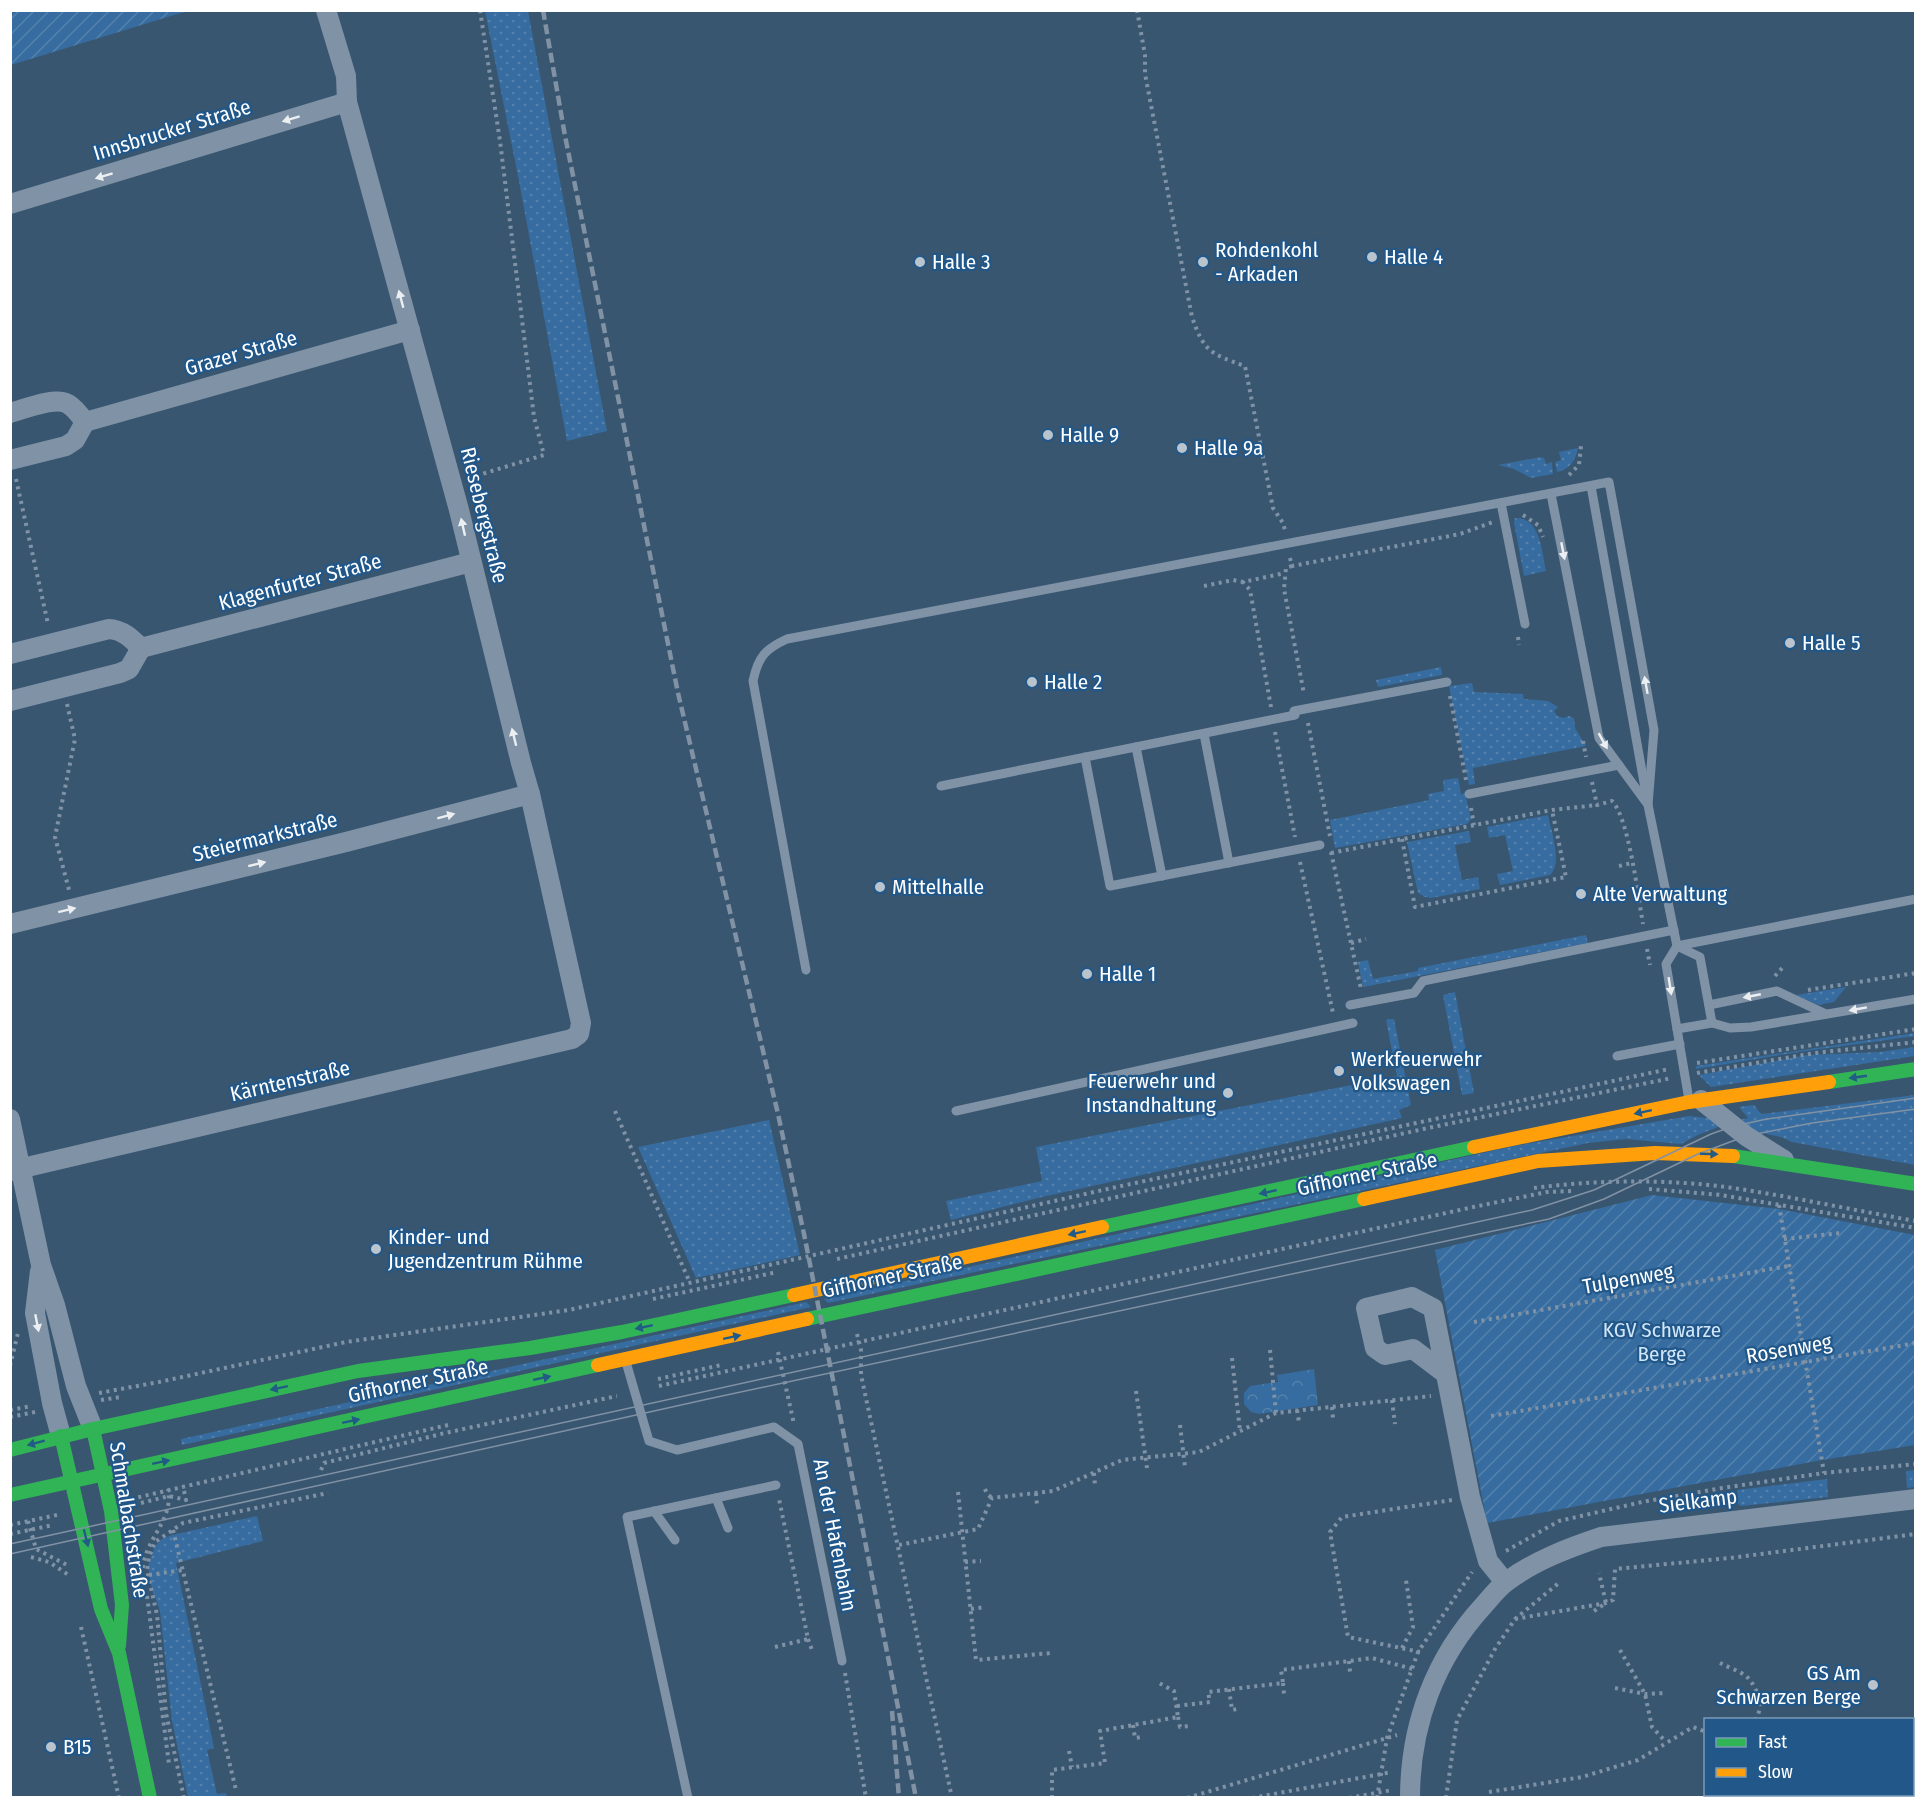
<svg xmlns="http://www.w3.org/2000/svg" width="1926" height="1808" viewBox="0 0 1926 1808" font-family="'Fira Sans Condensed',sans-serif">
	<defs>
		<pattern id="grass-dots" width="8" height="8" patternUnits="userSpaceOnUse" patternTransform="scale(1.5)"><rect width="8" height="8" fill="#366c9f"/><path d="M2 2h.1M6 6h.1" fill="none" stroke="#5482ad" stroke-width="1.8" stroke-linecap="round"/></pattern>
		<pattern id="forest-crowns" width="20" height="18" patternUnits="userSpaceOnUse" patternTransform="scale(1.5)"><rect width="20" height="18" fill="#366c9f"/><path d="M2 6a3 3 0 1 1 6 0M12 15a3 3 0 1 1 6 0" fill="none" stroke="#5482ad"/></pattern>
		<pattern id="garden-furrows" width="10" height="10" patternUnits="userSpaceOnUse" patternTransform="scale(1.5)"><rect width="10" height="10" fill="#366c9f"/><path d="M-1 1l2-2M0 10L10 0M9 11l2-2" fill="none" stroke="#5482ad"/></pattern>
	</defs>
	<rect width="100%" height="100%" fill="#395671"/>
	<g fill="url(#grass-dots)">
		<path d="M485,11H528L607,431L567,441L519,181Z"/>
		<path d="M1578,448C1576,460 1569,470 1557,472L1555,462L1561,460L1559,452Z"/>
		<path d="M1541,457L1544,458L1546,464L1552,462L1553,474L1531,478L1514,469L1498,465Z"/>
		<path d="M1515,518C1541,517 1542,553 1546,571L1524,576L1514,523Z"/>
		<path d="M1441,667L1442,675L1378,687L1376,680Z"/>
		<path d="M1472,683L1474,692L1523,694L1524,699L1548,701L1558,707L1554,711L1557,716L1564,718L1569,716L1574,718L1575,728L1586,746L1473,768L1475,784L1469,785L1449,686Z"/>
		<path d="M1458,778L1461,794L1465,793L1471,819L1467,824L1335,848L1330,820L1429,800L1428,794L1444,791L1443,780Z"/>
		<path d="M1548,815C1551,831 1563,863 1550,875L1500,885L1497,874L1513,871L1505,835L1489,838L1487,827Z"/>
		<path d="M1469,831L1471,842L1455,845L1462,880L1478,877L1480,889L1431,898L1425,897L1418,893L1407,842Z"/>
		<path d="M1586,935L1588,943L1363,987L1358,962L1368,960L1373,979L1418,971V968Z"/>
		<path d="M1846,987L1834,1002L1818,1005L1796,995Z"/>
		<path d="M1455,992L1474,1093L1462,1095L1443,995Z"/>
		<path d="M1388,1019H1394L1411,1105L1399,1110L1402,1118L1042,1197L951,1220L946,1201L1042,1181L1036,1147L1397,1076L1386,1020Z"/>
		<path d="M1915,1033V1036L1792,1053L1696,1069V1066Z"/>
		<path d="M1915,1047V1056L1711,1087L1699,1075L1808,1055L1880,1052Z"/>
		<path d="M1915,1095V1165L1792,1142L1781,1137L1723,1125L1698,1135L1681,1144L1626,1139L1588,1143L828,1303L824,1299L1514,1146L1689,1116L1715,1119L1724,1124L1748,1118L1739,1107L1754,1105L1761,1114Z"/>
		<path d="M769,1120L800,1255L696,1278L638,1147Z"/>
		<path d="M806,1302L811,1307L182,1445L181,1439Z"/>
		<path d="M1915,1470V1487L1907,1488L1906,1471Z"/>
		<path d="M1827,1479L1828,1497L1741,1506L1738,1504L1737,1490Z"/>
		<path d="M257,1516L263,1541L176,1563L214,1748L207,1750L217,1794L226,1793L227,1797H188L172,1721L160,1611L152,1589L148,1566L155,1546L162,1539L172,1535Z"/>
	</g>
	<path fill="url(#forest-crowns)" d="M1314,1369L1318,1405L1259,1414L1251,1412L1244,1404V1393L1250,1386L1278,1382L1277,1375Z"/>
	<g fill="url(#garden-furrows)">
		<path d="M11,10H187V11L11,65Z"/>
		<path d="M1652,1195L1779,1209L1915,1235V1445L1822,1460L1487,1523L1435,1250Z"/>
	</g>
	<path fill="#366c9f" d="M1761,1794L1802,1795L1803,1797H1746Z"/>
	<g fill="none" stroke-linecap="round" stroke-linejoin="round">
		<g stroke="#8093a6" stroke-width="4" stroke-dasharray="3 4.5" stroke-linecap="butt">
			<path d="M1137,10L1145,55V74L1192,317C1204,352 1211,354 1245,366L1273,508L1283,523L1285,530"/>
			<path d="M1569,475L1579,465L1581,446"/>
			<path d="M469,478L544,455L534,417L500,141L480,10"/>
			<path d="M16,479L48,624"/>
			<path d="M1523,515L1538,525L1543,537"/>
			<path d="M1290,558L1292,566L1460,534L1493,522"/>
			<path d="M1292,566L1286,568L1284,589L1304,694"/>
			<path d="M1204,586L1233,580L1243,582"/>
			<path d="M1518,637L1519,645"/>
			<path d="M1450,696L1466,780"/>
			<path d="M67,704L75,739L55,837L69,890"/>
			<path d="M1271,707L1250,590L1243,582L1285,573"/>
			<path d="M1308,723L1330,836"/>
			<path d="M1275,732L1295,837"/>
			<path d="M1583,741L1586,757"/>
			<path d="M1592,782L1597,805L1612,801C1629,818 1638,897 1643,924"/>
			<path d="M1471,808L1474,825"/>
			<path d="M1402,839L1415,907L1566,877L1552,810"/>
			<path d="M1331,852L1361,989"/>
			<path d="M1331,853L1552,810L1597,805"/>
			<path d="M1300,862L1333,1013"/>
			<path d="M1619,866L1632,863"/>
			<path d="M1351,943L1366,939"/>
			<path d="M1647,949L1650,965"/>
			<path d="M1775,976L1784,966"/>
			<path d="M1808,990L1916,973"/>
			<path d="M1697,1063L1916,1029"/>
			<path d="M1697,1073L1815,1053L1916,1042"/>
			<path d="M615,1111L690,1283"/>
			<path d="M1534,1188C1594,1180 1666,1179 1726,1187C1789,1196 1852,1210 1916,1221"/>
			<path d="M1649,1189L1721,1195L1916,1228"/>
			<path d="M1779,1205L1824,1473"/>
			<path d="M1784,1239L1841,1233"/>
			<path d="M837,1259L1428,1128L1672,1078"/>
			<path d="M653,1299L777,1272"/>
			<path d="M1474,1322L1788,1266"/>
			<path d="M857,1334L861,1350V1375L952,1798"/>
			<path d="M1270,1350L1276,1413"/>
			<path d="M778,1352L794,1424"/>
			<path d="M1232,1358L1240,1431"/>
			<path d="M10,1366L18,1333"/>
			<path d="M658,1379L721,1365"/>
			<path d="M659,1386L1478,1206L1547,1192L1573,1191"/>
			<path d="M1136,1391L1147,1468"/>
			<path d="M99,1393L159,1382L346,1342L569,1310L1112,1188L1669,1069"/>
			<path d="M101,1400L121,1397"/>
			<path d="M1392,1400L1395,1424"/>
			<path d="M1332,1407L1333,1418"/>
			<path d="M10,1410L32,1406"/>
			<path d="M1297,1410L1299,1422"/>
			<path d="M1491,1416L1916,1343"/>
			<path d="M10,1417L35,1412"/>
			<path d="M1180,1425L1185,1467"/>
			<path d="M321,1470L324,1463L445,1433L617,1396"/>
			<path d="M1094,1473L1095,1486"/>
			<path d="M985,1489L987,1494L992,1498"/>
			<path d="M958,1492L976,1660L1051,1653"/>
			<path d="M1036,1493L1037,1505"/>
			<path d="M131,1499L448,1425"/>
			<path d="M141,1503L169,1496L186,1500L183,1486"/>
			<path d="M28,1521L36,1549L67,1565"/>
			<path d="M10,1525L57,1515"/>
			<path d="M173,1530L236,1790"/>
			<path d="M10,1534L53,1525"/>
			<path d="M899,1545L978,1529L992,1498L1053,1491L1122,1460L1199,1452L1276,1413L1431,1396"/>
			<path d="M1506,1551L1559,1521L1642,1502L1722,1488L1824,1473L1916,1464"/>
			<path d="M31,1557L49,1562L70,1576"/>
			<path d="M965,1562L981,1561"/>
			<path d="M143,1568C146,1537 174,1520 168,1489"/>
			<path d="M149,1575L183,1570"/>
			<path d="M147,1596L169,1764"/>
			<path d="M971,1609L985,1607"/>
			<path d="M1594,1611L1606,1603L1599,1573"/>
			<path d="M1515,1619L1606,1603L1613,1600L1615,1569L1730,1558L1916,1534"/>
			<path d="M81,1627L119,1798"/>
			<path d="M808,1639L812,1650"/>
			<path d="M775,1647L808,1639L779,1499"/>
			<path d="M1402,1648L1413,1627L1406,1580"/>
			<path d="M1620,1650L1645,1694L1652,1727L1666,1742"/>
			<path d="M1420,1652L1348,1637L1330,1532L1342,1517L1452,1500"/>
			<path d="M1349,1661L1350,1672"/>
			<path d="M1720,1663C1728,1667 1739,1671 1746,1676C1757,1686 1765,1707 1755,1720"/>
			<path d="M845,1673L866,1798"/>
			<path d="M1283,1683L1284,1694H1288"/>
			<path d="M1615,1688L1645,1694L1665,1693"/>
			<path d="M1229,1689L1232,1710L1237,1709"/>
			<path d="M1177,1706L1210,1702L1208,1692L1283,1683L1281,1670L1372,1658L1413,1669"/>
			<path d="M1178,1717L1180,1727L1190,1726"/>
			<path d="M1133,1725L1135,1738L1141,1737"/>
			<path d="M1069,1751L1072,1767"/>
			<path d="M1489,1792L1582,1777L1638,1760L1693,1727L1706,1732"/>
			<path d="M1824,1794L1825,1798"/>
			<path d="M184,1798L166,1713L157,1615L147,1570L149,1557L155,1542L183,1523L328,1493"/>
			<path d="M1052,1798V1770L1105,1763L1100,1731L1178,1717L1174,1691L1159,1683"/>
			<path d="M1187,1798L1397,1735"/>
			<path d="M1252,1798L1392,1772"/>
			<path d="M1349,1798L1392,1790"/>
			<path d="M1377,1798L1387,1738L1418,1652L1472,1572"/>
			<path d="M1446,1798L1457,1720L1495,1649L1515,1619L1560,1582"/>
		</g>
		<g stroke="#8093a6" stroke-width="9">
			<path d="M1591,486L1648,805L1677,946L1666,964L1689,1100"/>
			<path d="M1551,494L1599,738L1646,802"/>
			<path d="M1501,503L1525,624"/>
			<path d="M1294,711L1447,682"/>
			<path d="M1204,734L1229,863"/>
			<path d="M1136,747L1162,876"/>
			<path d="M1085,757L1110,886L1320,845"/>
			<path d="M941,786L1295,715"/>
			<path d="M1469,794L1619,765"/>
			<path d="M1677,946L1916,899"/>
			<path d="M1677,946L1700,957L1712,1023"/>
			<path d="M806,970L753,681C758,657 765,649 787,639L1609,482L1654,730L1648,805"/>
			<path d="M1350,1005L1414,993L1423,981L1674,930"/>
			<path d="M1709,1005L1777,991L1826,1014"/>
			<path d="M1677,1029L1712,1023L1730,1028L1751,1027L1916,999"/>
			<path d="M1617,1056L1680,1044"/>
			<path d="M956,1111L1353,1023"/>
			<path d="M626,1362L649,1441L677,1450L774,1427L798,1444L842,1661"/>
			<path d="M716,1498L728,1528"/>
			<path d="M654,1511L675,1540"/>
			<path d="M688,1798L627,1517L776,1485"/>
		</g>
		<g stroke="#8093a6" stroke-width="20">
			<path d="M10,204L347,102"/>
			<path d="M10,413C25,409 55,396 68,404C75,408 80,415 85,422"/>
			<path d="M85,422L410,330"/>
			<path d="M10,460L66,446L75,440L85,422"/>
			<path d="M141,648L471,562"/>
			<path d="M10,654L109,629C123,630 131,638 141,648"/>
			<path d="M10,701L120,673L129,669L141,648"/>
			<path d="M10,924L346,842L530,794"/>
			<path d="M1701,1100L1746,1136L1784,1160"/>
			<path d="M10,1119L41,1265L55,1305L76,1386L93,1429"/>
			<path d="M10,1171L572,1039L579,1034L581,1023L530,794L521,763L459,510L347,102L346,76L326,10"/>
			<path d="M40,1271L35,1313L52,1403L61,1436"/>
			<path d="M1446,1374L1433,1308L1412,1297L1366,1308L1375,1348L1385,1355L1413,1349L1446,1374L1470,1497L1488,1561L1505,1582"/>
			<path d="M1410,1798C1410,1725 1435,1658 1484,1605C1491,1597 1498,1588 1506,1582C1534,1561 1568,1548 1601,1537L1916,1499"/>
		</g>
		<g stroke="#30b455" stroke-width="14">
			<path d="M1829,1082L1916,1069"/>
			<path d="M1733,1156L1916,1184"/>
			<path d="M1102,1227L1474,1147"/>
			<path d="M807,1319L1364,1199"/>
			<path d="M93,1429L111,1511L122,1605L119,1646"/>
			<path d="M61,1436L101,1609L119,1653L150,1798"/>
			<path d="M10,1450L93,1429L358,1371L530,1348L622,1332L794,1295"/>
			<path d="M10,1495L598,1365"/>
		</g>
		<g stroke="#ff9f0a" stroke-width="14">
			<path d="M1474,1147L1689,1102L1829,1082"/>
			<path d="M1364,1199L1538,1161L1655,1153L1733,1156"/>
			<path d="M794,1295L1102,1227"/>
			<path d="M598,1365L807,1319"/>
		</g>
		<g stroke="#8092a4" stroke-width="1.5">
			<path d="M10,1544L1532,1210L1594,1190L1711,1134L1734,1126L1767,1119L1916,1098"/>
			<path d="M10,1554L708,1399L1549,1219L1604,1199L1698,1154L1746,1136L1812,1123L1916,1109"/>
		</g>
		<g stroke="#8092a4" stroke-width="4.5" stroke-dasharray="10 4.5" stroke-linecap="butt">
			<path d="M543,10L565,136L678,693L778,1114L804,1234L916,1798"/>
			<path d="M892,1711L899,1798"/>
		</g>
	</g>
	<defs><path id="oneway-solid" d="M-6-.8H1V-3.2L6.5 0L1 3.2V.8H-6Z" transform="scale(1.5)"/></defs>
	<g fill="#eceff2">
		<use href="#oneway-solid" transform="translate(291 119) rotate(163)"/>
		<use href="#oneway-solid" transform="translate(104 176) rotate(163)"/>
		<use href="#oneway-solid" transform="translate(401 299) rotate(-105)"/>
		<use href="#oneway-solid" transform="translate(463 527) rotate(-103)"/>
		<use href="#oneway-solid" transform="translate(1563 551) rotate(79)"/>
		<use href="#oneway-solid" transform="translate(1646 685) rotate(-100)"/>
		<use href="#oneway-solid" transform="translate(514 737) rotate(-104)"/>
		<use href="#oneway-solid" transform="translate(1603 741) rotate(61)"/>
		<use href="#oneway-solid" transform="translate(446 816) rotate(-15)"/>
		<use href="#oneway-solid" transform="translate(257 864) rotate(-14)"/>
		<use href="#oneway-solid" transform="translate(67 910) rotate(-14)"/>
		<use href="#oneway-solid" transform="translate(1670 986) rotate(81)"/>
		<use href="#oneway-solid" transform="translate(1752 996) rotate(169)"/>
		<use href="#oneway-solid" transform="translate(1858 1009) rotate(170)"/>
		<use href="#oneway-solid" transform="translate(37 1323) rotate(79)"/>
	</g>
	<g fill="#225c86">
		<use href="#oneway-solid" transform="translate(1858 1077) rotate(172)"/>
		<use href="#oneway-solid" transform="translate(1643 1112) rotate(168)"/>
		<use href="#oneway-solid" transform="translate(1709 1154) rotate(2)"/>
		<use href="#oneway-solid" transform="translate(1268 1192) rotate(168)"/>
		<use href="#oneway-solid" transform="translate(1077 1233) rotate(168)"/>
		<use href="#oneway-solid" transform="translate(644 1327) rotate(168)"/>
		<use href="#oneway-solid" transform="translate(732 1337) rotate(-12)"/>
		<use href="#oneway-solid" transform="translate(542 1378) rotate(-12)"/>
		<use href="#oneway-solid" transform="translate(279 1388) rotate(168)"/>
		<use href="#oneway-solid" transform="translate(351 1421) rotate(-12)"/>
		<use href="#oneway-solid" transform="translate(36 1443) rotate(165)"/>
		<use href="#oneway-solid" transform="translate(161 1462) rotate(-12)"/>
		<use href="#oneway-solid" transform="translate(86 1538) rotate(76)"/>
	</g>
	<g fill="#bac4cd" stroke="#215789" stroke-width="2">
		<circle cx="1372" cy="257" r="6"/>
		<circle cx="920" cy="262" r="6"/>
		<circle cx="1203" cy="262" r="6"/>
		<circle cx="1048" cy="435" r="6"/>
		<circle cx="1182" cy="448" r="6"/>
		<circle cx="1790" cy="643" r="6"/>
		<circle cx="1032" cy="682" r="6"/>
		<circle cx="880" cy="887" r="6"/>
		<circle cx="1581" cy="894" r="6"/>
		<circle cx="1087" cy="974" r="6"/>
		<circle cx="1339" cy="1071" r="6"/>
		<circle cx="1228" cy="1093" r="6"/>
		<circle cx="376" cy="1249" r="6"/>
		<circle cx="1873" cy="1685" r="6"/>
		<circle cx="51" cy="1747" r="6"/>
	</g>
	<g text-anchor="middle" stroke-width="4.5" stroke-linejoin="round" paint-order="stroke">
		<g font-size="21" fill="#fff" stroke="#215789">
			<text transform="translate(172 130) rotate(-17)" y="7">Innsbrucker Straße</text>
			<text transform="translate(241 353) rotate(-16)" y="7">Grazer Straße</text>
			<text transform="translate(484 515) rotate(76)" y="7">Riesebergstraße</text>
			<text transform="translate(300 582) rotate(-15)" y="7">Klagenfurter Straße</text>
			<text transform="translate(265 837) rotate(-14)" y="7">Steiermarkstraße</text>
			<text transform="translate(290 1081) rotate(-13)" y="7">Kärntenstraße</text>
			<text transform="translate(1367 1174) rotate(-12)" y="7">Gifhorner Straße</text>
			<text transform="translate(892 1276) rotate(-12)" y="7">Gifhorner Straße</text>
			<text transform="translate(1628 1279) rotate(-10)" y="7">Tulpenweg</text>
			<text transform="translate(1789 1349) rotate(-10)" y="7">Rosenweg</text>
			<text transform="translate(418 1381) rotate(-12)" y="7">Gifhorner Straße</text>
			<text transform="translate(1698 1501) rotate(-7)" y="7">Sielkamp</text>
			<text transform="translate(129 1520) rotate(81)" y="7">Schmalbachstraße</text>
			<text transform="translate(835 1535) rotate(79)" y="7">An der Hafenbahn</text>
		</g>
		<g font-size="21" fill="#fff" stroke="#215789" text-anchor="start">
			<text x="1215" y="257">Rohdenkohl<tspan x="1215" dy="24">- Arkaden</tspan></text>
			<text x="1384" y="264">Halle 4</text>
			<text x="932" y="269">Halle 3</text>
			<text x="1060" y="442">Halle 9</text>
			<text x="1194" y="455">Halle 9a</text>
			<text x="1802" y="650">Halle 5</text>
			<text x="1044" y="689">Halle 2</text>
			<text x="892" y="894">Mittelhalle</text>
			<text x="1593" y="901">Alte Verwaltung</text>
			<text x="1099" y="981">Halle 1</text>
			<text x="1351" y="1066">Werkfeuerwehr<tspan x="1351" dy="24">Volkswagen</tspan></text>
			<text x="1216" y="1088" text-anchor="end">Feuerwehr und<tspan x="1216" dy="24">Instandhaltung</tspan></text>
			<text x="388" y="1244">Kinder- und<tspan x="388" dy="24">Jugendzentrum Rühme</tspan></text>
			<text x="1861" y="1680" text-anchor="end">GS Am<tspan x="1861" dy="24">Schwarzen Berge</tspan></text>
			<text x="63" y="1754">B15</text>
		</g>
		<g font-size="21" fill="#d1e6f8" stroke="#215789">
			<text x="1662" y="1337">KGV Schwarze<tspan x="1662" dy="24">Berge</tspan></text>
		</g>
	</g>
	<rect width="1926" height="1808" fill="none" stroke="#ffffff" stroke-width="24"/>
	<rect x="1704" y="1718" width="210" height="78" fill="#215789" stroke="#7a9ab8" stroke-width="1.5"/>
	<rect x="1716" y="1738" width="30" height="9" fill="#30b455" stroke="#7a9ab8" stroke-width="1.5"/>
	<text x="1758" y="1748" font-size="18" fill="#ffffff">Fast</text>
	<rect x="1716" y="1768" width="30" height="9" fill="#ff9f0a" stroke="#7a9ab8" stroke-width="1.5"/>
	<text x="1758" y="1778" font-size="18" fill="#ffffff">Slow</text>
</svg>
